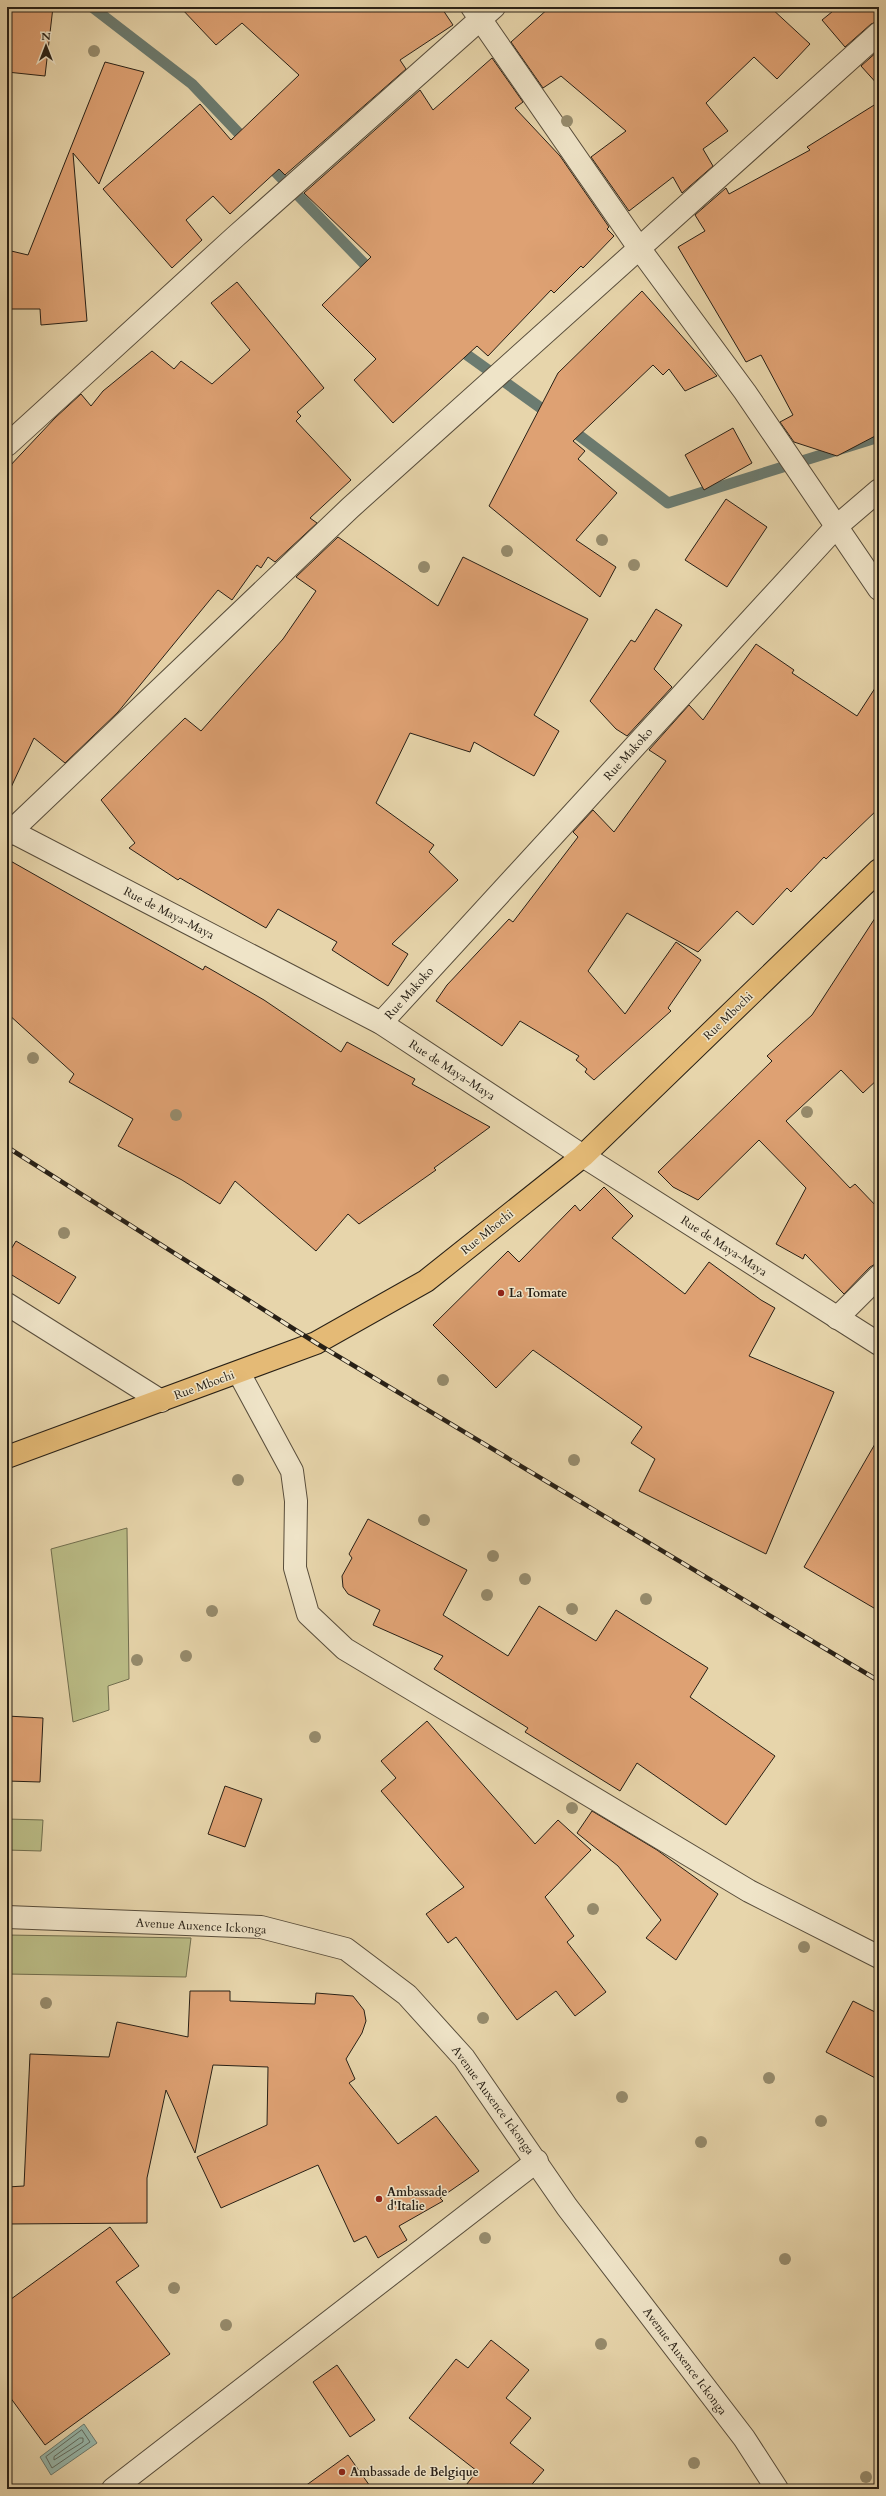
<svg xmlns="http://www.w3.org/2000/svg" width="886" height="2496" viewBox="0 0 886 2496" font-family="Cardo,serif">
	<rect width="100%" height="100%" fill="#e7d5ab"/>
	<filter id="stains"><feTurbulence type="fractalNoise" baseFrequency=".005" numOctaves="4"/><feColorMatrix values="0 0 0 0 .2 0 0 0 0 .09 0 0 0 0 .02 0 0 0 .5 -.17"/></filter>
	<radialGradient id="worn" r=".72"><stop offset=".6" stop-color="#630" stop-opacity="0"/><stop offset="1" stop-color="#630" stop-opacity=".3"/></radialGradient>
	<g fill="#babc86" stroke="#716e4e">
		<path d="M127,1528L129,1679L108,1686L109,1710L73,1722L51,1549Z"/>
		<path d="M7,1819L43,1820L41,1851L7,1850Z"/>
		<path d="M7,1935L191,1938L186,1977L7,1974Z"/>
	</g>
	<path fill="#97b8ac" stroke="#6b7b70" d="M84,2424L97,2443L51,2475L40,2457Z"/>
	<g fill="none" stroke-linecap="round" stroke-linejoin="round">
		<g stroke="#606c61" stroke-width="1">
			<path d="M82,2430L90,2442L52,2468L46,2457Z"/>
			<path d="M80,2438H83V2442L54,2460V2457Z"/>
		</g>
		<g stroke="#6b7b70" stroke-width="11">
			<path d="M92,7L192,84L248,143"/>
			<path d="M265,161L374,274"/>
			<path d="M456,347L552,416"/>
			<path d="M568,427L668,503L879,437"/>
		</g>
	</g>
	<g fill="#dea173" stroke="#282016">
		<path d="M7,7H53L45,76L7,72Z"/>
		<path d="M180,7H441L453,25L400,60L406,69L285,175L279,169L230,214L213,196L186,220L202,240L172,268L103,189L200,104L231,140L299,75L242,23L216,45Z"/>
		<path d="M550,7H770L810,44L777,79L754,57L706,103L728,131L703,149L713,166L682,193L673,177L629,211L591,157L626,131L561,76L543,88L511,42Z"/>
		<path d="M838,7H879V21L871,24L845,47L822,20Z"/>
		<path d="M879,50V86L861,66Z"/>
		<path d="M492,58L523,102L515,108L560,156L609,227L607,229L614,236L583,268L581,266L554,293L551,290L488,356L477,346L393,423L354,380L376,359L322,305L371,257L304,193L420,90L433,110Z"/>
		<path d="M105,62L144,72L99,184L73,153L87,321L41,325L40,309H7V250L28,255Z"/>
		<path d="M879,102V434L837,456L794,442L780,422L793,415L761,355L746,362L678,247L705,231L695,215L726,188L729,194L810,150L807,147Z"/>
		<path d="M237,282L324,388L297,412L301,416L296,421L351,480L310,518L317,523L275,562L268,557L261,568L257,565L232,600L218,590L118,712L65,763L34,738L7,796V469L55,418L81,394L91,406L103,391L152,351L174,369L181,361L212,384L250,350L211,303Z"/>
		<path d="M642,291L717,376L685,391L669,369L663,375L653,365L573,441L585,451L578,459L617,493L576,540L616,567L600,597L489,506L558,373Z"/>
		<path d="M733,428L752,463L704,490L685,455Z"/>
		<path d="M726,499L767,527L727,587L685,560Z"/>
		<path d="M338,537L438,606L463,557L588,619L534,715L559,731L534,776L474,742L470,752L410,733L376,803L434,845L429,852L458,880L392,944L408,954L388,986L332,950L337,942L278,909L266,928L180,878L178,880L129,848L135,843L101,800L185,718L201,731L283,639L316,591L296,577Z"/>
		<path d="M656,609L682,625L654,669L672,687L627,736L616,729L590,701L631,640L635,642Z"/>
		<path d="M756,644L794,670L792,673L857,716L879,682V808L826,859L824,857L791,892L787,888L753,925L737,911L698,952L627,913L588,971L625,1014L676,942L701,960L668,1008L671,1011L594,1080L585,1072L587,1069L576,1060L579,1056L520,1021L502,1046L436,1001L447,985L509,919L513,922L578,837L573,832L593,810L614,832L666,761L649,750L689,705L703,720Z"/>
		<path d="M7,859L203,970L205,966L264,1000L341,1052L347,1042L415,1079L412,1084L490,1127L434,1168L436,1170L359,1224L348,1214L316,1251L235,1181L220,1204L182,1180L118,1146L133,1119L69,1082L74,1074L7,1013Z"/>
		<path d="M879,912V1078L863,1093L841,1070L786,1121L850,1188L855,1184L879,1209V1262L870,1267L844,1294L805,1254L803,1259L776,1244L806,1188L759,1140L698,1200L673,1187L658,1172L772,1061L767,1056L812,1015Z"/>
		<path d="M604,1187L633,1216L612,1238L685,1294L709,1262L761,1300L775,1308L749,1356L834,1392L766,1554L639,1491L655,1459L631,1443L642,1427L533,1350L496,1388L433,1325L508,1251L519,1262L575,1205L580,1211Z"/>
		<path d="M16,1241L76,1277L59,1304L7,1272V1256Z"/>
		<path d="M879,1437V1611L804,1567Z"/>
		<path d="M368,1519L467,1570L443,1615L508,1656L539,1606L596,1641L616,1610L708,1668L690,1697L775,1756L726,1825L637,1763L620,1791L525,1732L528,1728L434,1669L443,1656L373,1625L380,1610L348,1594L343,1587L342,1576L352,1558L349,1554Z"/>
		<path d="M7,1716L43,1718L40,1782L7,1781Z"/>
		<path d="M427,1721L535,1844L558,1820L591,1850L545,1897L574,1936L567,1942L606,1992L575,2016L556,1991L517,2020L456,1937L448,1943L426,1914L464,1887L381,1791L396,1778L381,1761Z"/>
		<path d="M225,1786L262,1799L245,1847L208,1834Z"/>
		<path d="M592,1811L657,1850L718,1894L676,1960L646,1938L661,1920L618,1866L577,1833Z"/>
		<path d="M190,1991H230V2001L315,2004L316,1993L353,1996L364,2010L366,2021L362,2033L346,2059L355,2079L349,2083L398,2144L436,2116L479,2171L440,2198L443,2201L399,2226L407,2240L378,2258L366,2236L354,2242L318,2165L221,2208L197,2157L267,2125L268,2067L213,2065L195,2153L166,2090L147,2178V2223L7,2224V2187L24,2186L30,2054L109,2057L117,2022L188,2037Z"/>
		<path d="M853,2001L879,2014V2080L826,2052Z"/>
		<path d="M110,2227L139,2266L116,2282L170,2354L45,2445L7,2393V2302Z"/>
		<path d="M491,2340L529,2370L506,2398L531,2418L510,2443L544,2470L528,2489H463L477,2471L409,2418L456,2359L468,2368Z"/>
		<path d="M337,2365L375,2420L350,2437L313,2382Z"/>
		<path d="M348,2455L372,2489H301Z"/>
	</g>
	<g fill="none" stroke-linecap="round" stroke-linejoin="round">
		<defs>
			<g id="minor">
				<path d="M472,7L639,248L745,392L879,589"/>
				<path d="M7,445L235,237L494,7"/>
				<path d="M7,829L381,1023L583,1156L879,1344"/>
				<path d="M7,835L350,508L879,33"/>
				<path d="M381,1023L836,527L879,490"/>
				<path d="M7,1304L161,1401"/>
				<path d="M837,1318L879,1276"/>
				<path d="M239,1373L292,1471L296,1501L295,1568L308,1614L345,1649L749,1891L879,1957"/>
				<path d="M7,1917L261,1927L346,1949L407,1995L464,2058L567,2207L744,2438L777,2489"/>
				<path d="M113,2489L537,2161"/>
			</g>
			<path id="major" d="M7,1457L316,1343L426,1281L583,1156L879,870"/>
		</defs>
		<use href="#minor" stroke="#584d3b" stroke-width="24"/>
		<use href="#major" stroke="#282016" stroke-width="24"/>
		<use href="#minor" stroke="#efe4c8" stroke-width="22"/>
		<use href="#major" stroke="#e4ba76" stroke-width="22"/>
		<defs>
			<path id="rail" d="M7,1147L316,1343L879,1681"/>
		</defs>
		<use href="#rail" stroke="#282016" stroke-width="4.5"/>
		<use href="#rail" stroke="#efe4c8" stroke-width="3" stroke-dasharray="9" stroke-linecap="butt"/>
	</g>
	<g fill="#968b6c">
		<circle cx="94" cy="51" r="6"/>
		<circle cx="567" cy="121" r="6"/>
		<circle cx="602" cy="540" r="6"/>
		<circle cx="507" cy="551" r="6"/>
		<circle cx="634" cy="565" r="6"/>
		<circle cx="424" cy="567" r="6"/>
		<circle cx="33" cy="1058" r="6"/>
		<circle cx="807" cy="1112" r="6"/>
		<circle cx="176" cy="1115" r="6"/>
		<circle cx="64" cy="1233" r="6"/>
		<circle cx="443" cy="1380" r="6"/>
		<circle cx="574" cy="1460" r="6"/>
		<circle cx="238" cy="1480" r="6"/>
		<circle cx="424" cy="1520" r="6"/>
		<circle cx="493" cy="1556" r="6"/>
		<circle cx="525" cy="1579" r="6"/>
		<circle cx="487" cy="1595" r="6"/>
		<circle cx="646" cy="1599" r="6"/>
		<circle cx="572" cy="1609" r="6"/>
		<circle cx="212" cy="1611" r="6"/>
		<circle cx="186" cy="1656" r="6"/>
		<circle cx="137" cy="1660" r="6"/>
		<circle cx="315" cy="1737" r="6"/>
		<circle cx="572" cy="1808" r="6"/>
		<circle cx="593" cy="1909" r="6"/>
		<circle cx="804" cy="1947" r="6"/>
		<circle cx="46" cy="2003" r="6"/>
		<circle cx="483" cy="2018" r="6"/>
		<circle cx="769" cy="2078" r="6"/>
		<circle cx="622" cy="2097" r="6"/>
		<circle cx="821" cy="2121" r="6"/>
		<circle cx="701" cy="2142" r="6"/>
		<circle cx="485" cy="2238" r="6"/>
		<circle cx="785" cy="2259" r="6"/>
		<circle cx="174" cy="2288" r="6"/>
		<circle cx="226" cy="2325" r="6"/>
		<circle cx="601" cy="2344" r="6"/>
		<circle cx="694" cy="2463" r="6"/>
		<circle cx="866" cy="2477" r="6"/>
	</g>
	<g fill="#8f2418" stroke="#efe4c8" stroke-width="1.5">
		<circle cx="501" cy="1293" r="4"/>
		<circle cx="379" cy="2199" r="4"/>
		<circle cx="342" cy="2472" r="4"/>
	</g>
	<g text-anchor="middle" stroke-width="3" stroke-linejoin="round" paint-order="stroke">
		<g font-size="12" fill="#282016" stroke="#efe4c8">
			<text transform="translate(628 754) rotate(-48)" y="4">Rue Makoko</text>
			<text transform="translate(169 913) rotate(27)" y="4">Rue de Maya-Maya</text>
			<text transform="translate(409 993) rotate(-48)" y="4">Rue Makoko</text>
			<text transform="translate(728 1016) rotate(-44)" y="4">Rue Mbochi</text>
			<text transform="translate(452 1070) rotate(33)" y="4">Rue de Maya-Maya</text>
			<text transform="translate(487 1232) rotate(-39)" y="4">Rue Mbochi</text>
			<text transform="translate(724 1246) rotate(33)" y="4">Rue de Maya-Maya</text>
			<text transform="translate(204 1385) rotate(-20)" y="4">Rue Mbochi</text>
			<text transform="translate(201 1926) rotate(3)" y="4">Avenue Auxence Ickonga</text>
			<text transform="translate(493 2100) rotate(54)" y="4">Avenue Auxence Ickonga</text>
			<text transform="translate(685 2361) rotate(53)" y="4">Avenue Auxence Ickonga</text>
		</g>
		<g font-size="12" font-weight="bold" fill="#282016" stroke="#efe4c8" text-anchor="start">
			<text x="509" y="1297">La Tomate</text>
			<text x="387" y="2196">Ambassade<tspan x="387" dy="14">d'Italie</tspan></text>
			<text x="350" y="2476">Ambassade de Belgique</text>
		</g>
	</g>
	<rect width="886" height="2496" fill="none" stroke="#e7d5ab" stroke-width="24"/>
	<rect x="8" y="8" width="870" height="2480" fill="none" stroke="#282016" stroke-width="2"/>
	<rect x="12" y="12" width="862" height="2472" fill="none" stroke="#282016"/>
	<g transform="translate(46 46)" stroke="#efe4c8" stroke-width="3" paint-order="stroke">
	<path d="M0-3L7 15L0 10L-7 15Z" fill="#282016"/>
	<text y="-6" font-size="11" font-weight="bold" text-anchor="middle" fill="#282016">N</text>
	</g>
	<rect width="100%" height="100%" filter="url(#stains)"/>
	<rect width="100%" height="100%" fill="url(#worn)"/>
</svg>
